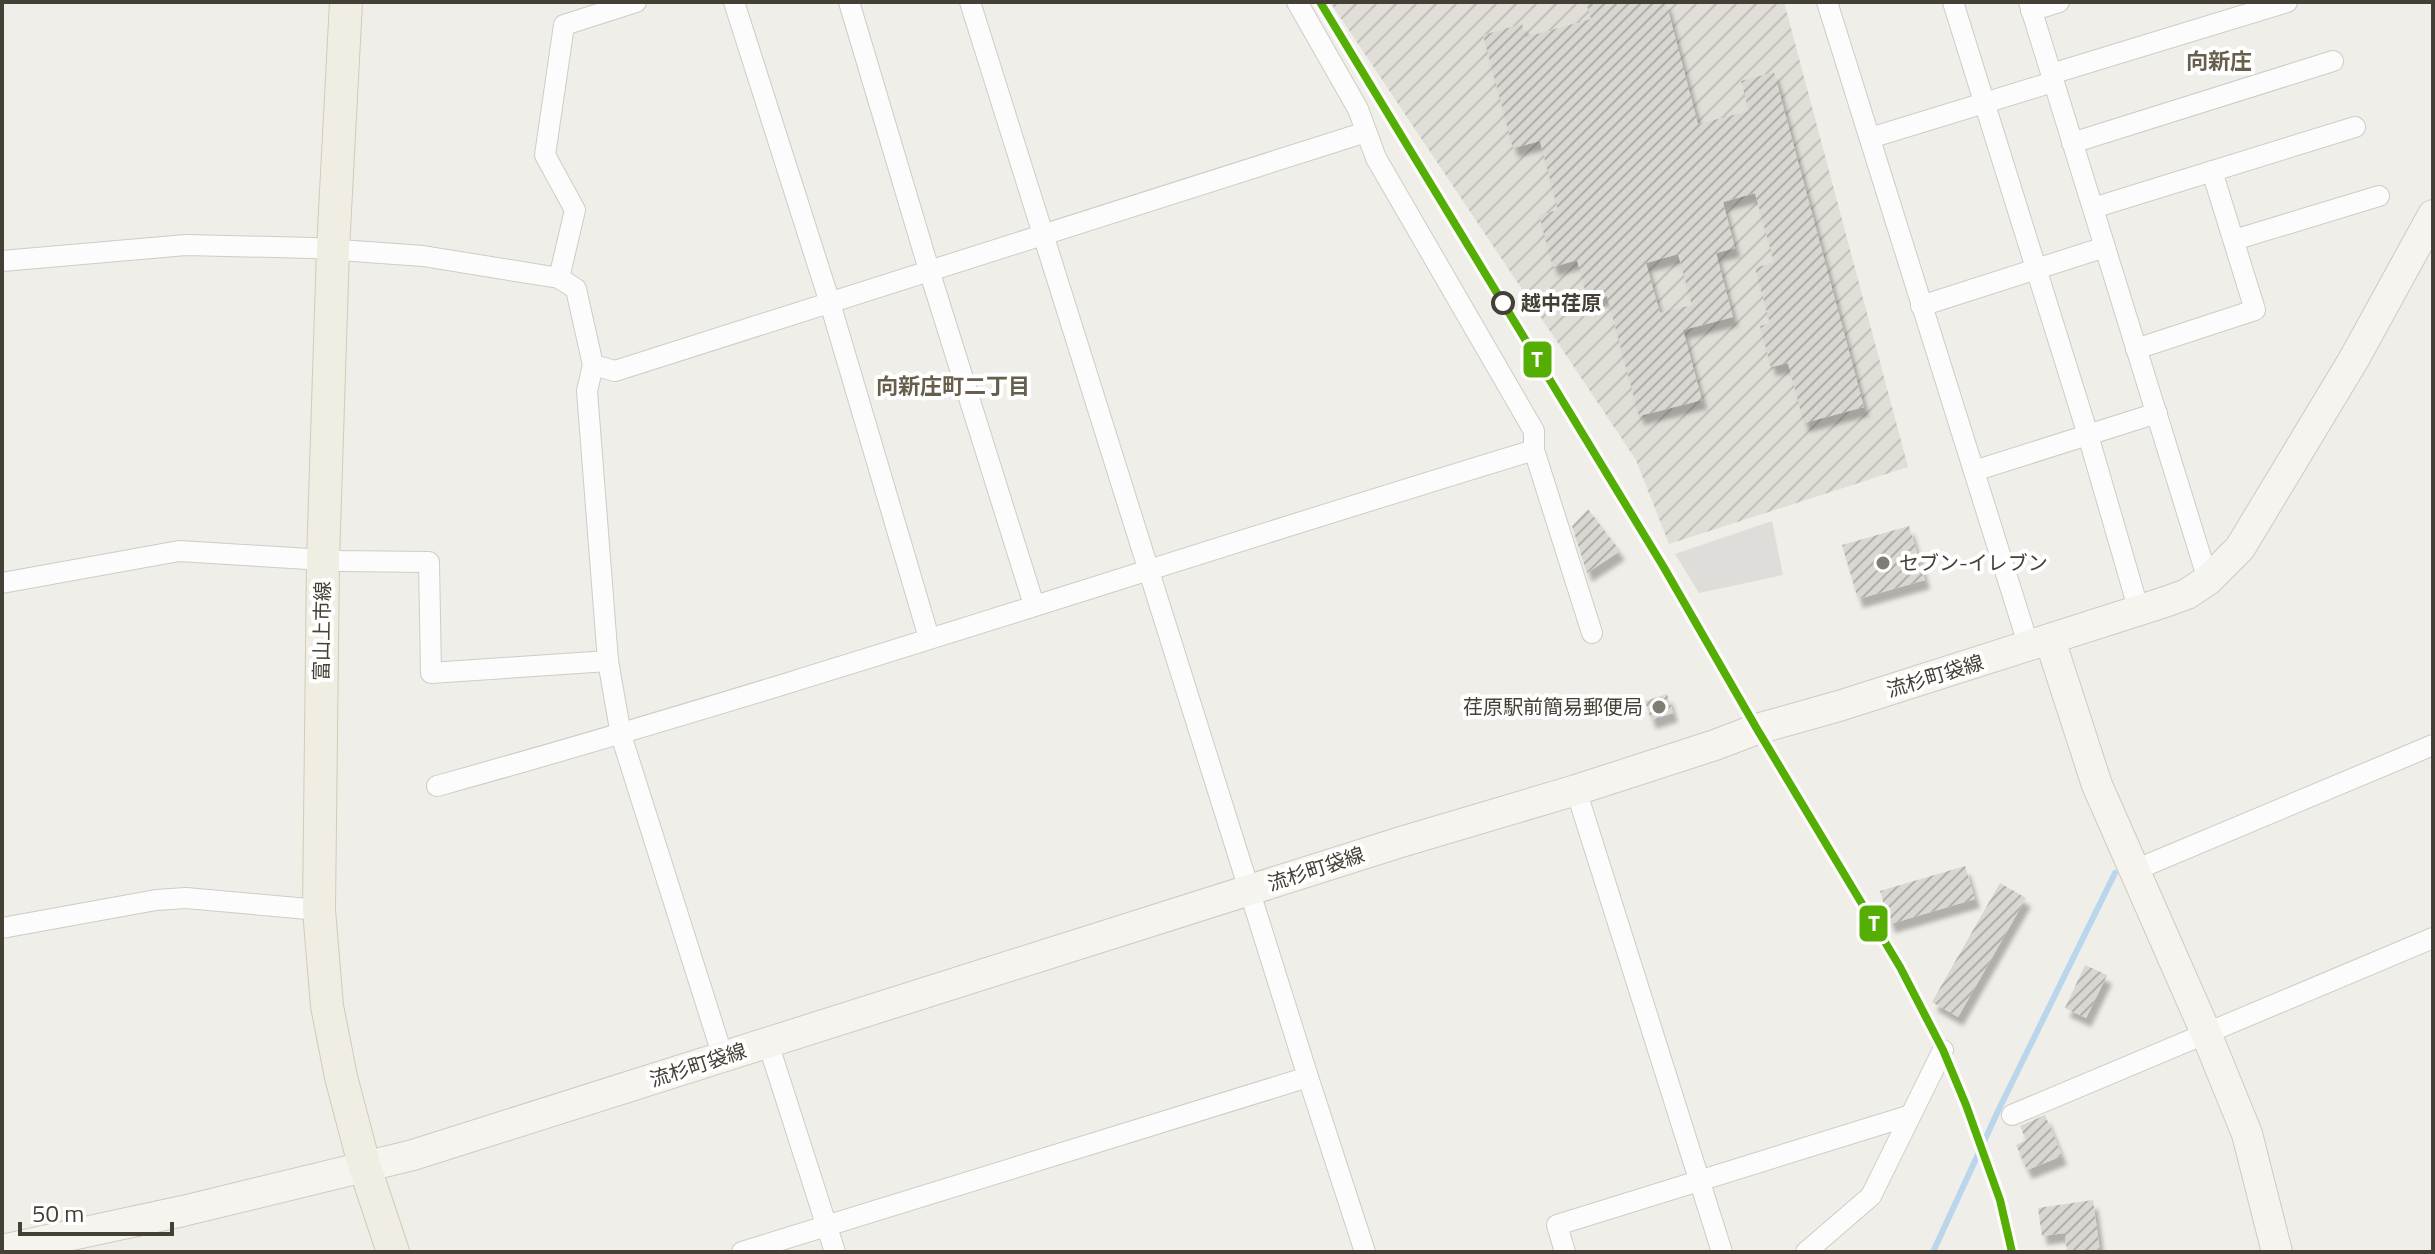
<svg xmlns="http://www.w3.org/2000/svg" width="2435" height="1254" viewBox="0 0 2435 1254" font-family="'Titillium Web','Noto Sans JP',sans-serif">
	<defs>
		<pattern id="industrial-furrows" width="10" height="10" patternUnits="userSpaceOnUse" patternTransform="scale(2)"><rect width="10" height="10" fill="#e1ded8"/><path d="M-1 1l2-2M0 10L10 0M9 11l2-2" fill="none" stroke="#c2c0ba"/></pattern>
		<pattern id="building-hatch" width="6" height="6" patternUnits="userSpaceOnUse" patternTransform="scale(2)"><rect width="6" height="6" fill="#d9d7d1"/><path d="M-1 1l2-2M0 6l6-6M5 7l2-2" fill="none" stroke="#b2b0aa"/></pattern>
		<filter id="shadow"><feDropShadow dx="5" dy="9" stdDeviation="2" flood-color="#0004"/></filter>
	</defs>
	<rect width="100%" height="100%" fill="#f0eee9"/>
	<path fill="url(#industrial-furrows)" d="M1330,2H1784L1908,467L1669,544L1636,460Z"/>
	<path fill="#dfddd9" d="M1772,521L1783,575L1699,593L1675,554Z"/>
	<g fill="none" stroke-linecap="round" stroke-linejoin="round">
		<path stroke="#b9d6ed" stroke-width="6" d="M1933,1252L1998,1111L2115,873"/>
	</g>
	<g fill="url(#building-hatch)" fill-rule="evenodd" filter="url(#shadow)">
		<path d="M1586,2H1666L1698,124L1749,111L1741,81L1774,72L1864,407L1804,423L1788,363L1771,367L1760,326L1770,323L1755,268L1774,262L1755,193L1723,202L1735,248L1716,253L1733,317L1683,330L1702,400L1639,416L1607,296L1588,301L1577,260L1553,267L1539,215L1558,210L1540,141L1513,148L1483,35L1522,24L1526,37L1591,19ZM1678,254L1692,305L1660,313L1646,263Z"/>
		<path d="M1588,509L1620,551L1587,573L1572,526Z"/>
		<path d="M1909,526L1925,580L1858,599L1842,545Z"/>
		<path d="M1667,694L1673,713L1651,720L1645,701Z"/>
		<path d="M1965,866L1975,899L1890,924L1880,891Z"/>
		<path d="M2000,883L2026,898L1958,1017L1932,1002Z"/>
		<path d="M2085,965L2107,975L2086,1018L2065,1008Z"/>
		<path d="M2045,1115L2062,1156L2027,1170L2016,1145L2026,1140L2020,1126Z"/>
		<path d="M2093,1200L2100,1252H2067L2065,1233L2042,1236L2038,1208Z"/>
	</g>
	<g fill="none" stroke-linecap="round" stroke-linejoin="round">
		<defs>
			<g id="street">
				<path d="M734,2L830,303L929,638"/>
				<path d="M849,2L929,270L1034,605"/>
				<path d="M970,2L1308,1077L1365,1252"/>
				<path d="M1297,2L1358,109L1376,158L1534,431V450L1592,633"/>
				<path d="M1827,2L2029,647"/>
				<path d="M1953,2L2088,435L2139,611"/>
				<path d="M2029,2L2208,580"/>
				<path d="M2031,11L2059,2"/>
				<path d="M2051,74L2287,2"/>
				<path d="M1870,138L2053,82"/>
				<path d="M2072,143L2333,61"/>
				<path d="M2093,208L2355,127"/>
				<path d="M2234,240L2379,196"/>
				<path d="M2,261L186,245L312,248L423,256L559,278L576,289L593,365L587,391L608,661L621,735L723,1057"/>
				<path d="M559,278L575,210L545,155L564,25L636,2"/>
				<path d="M1921,306L2105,247"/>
				<path d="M2136,349L2255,310L2212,171"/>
				<path d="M593,365L615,371L1366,132"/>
				<path d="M1974,471L2157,413"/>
				<path d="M2,583L179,551L341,561L429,562L431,673L608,661"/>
				<path d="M437,786C805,684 1168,561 1534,450"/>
				<path d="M1576,790L1722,1252"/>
				<path d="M2135,870L2433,745"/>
				<path d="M2,928L156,900L186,898L319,910"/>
				<path d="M768,1043L835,1252"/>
				<path d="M2012,1115L2433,938"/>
				<path d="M742,1252L1308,1077"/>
				<path d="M1565,1252L1557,1225L1911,1115"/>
				<path d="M1806,1252L1871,1196L1943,1050"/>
			</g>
			<g id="secondary">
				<path d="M2050,640L2097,785L2206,1033L2247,1134L2277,1252"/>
				<path d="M2,1250L183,1211L413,1155L1401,842L1576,790L1715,745L1757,729L1839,706L2165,602L2187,594L2208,580L2240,548L2354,359L2433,215"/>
			</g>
			<path id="primary" d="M346,2L333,249L323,560L319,910L327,1006L341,1077L365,1168L393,1252"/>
		</defs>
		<use href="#street" stroke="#ceccc6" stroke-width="22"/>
		<use href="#secondary" stroke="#cecbc0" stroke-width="32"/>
		<use href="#primary" stroke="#d2cbb6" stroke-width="34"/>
		<use href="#street" stroke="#fdfcfc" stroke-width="20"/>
		<use href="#secondary" stroke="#f6f4ee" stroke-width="30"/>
		<use href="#primary" stroke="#f0ede3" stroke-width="32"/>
		<defs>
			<path id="rail-1" d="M1320,2L1663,566L1757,729L1900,967L1943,1050L1966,1105L2000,1200L2012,1252"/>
		</defs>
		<use href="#rail-1" stroke="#fff" stroke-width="14"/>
		<use href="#rail-1" stroke="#55ae04" stroke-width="8"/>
	</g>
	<circle fill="#fff" stroke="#454035" stroke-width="4" cx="1503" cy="303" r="10"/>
	<g fill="#817d74" stroke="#fff" stroke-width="3">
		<circle cx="1883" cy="563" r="8"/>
		<circle cx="1659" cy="707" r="8"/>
	</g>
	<g text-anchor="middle" stroke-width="8" stroke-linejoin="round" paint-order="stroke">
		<g font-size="20" font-weight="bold" fill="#454035" stroke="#fff" text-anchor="start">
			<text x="1521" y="310">越中荏原</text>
		</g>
		<g font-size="20" fill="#454035" stroke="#fff" text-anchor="start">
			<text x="1899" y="570">セブン-イレブン</text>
			<text x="1643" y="714" text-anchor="end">荏原駅前簡易郵便局</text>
		</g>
		<g font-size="20" fill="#454035" stroke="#fff">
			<text transform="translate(322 631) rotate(-89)" y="7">富山上市線</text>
			<text transform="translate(1935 676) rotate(-17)" y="7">流杉町袋線</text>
			<text transform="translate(1316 869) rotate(-18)" y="7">流杉町袋線</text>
			<text transform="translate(698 1065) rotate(-18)" y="7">流杉町袋線</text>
		</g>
		<g font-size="22" font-weight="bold" fill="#685e4c" stroke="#fff">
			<text x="2219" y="69">向新庄</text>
			<text x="953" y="394">向新庄町二丁目</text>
		</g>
	</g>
	<g stroke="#fff" stroke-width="3">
		<rect x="1522" y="340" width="31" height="39" rx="8" fill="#55ae04"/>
		<rect x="1858" y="904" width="31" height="39" rx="8" fill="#55ae04"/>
	</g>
	<g font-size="22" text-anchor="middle" font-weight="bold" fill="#fff">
		<text x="1537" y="367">T</text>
		<text x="1874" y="931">T</text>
	</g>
	<rect width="2435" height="1254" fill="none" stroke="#454035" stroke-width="8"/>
	<path d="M20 1222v12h152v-12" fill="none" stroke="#454035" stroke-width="4"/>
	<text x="32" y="1222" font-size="24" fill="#454035" stroke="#ffffff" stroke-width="6" paint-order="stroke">50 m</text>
</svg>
